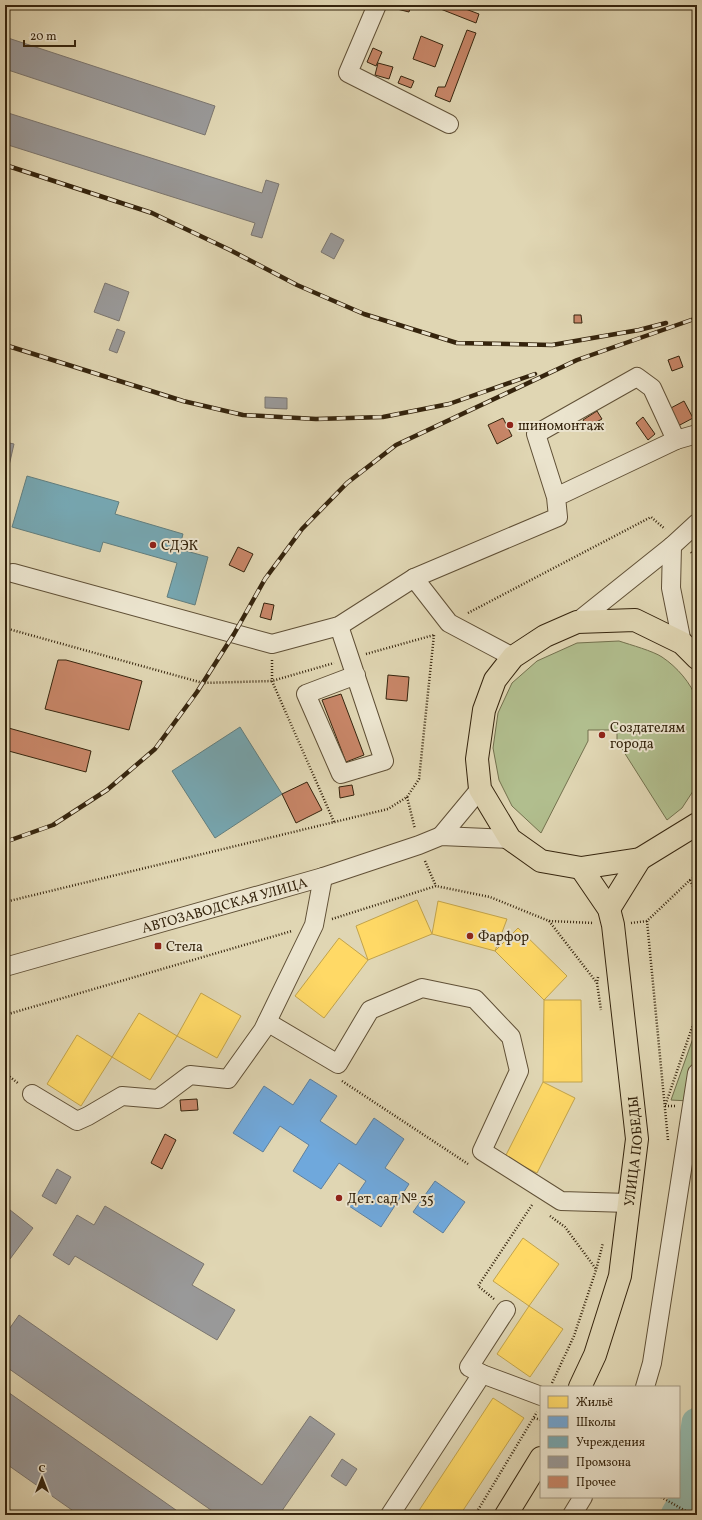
<svg xmlns="http://www.w3.org/2000/svg" width="702" height="1520" viewBox="0 0 702 1520" font-family="Vollkorn,serif">
	<rect width="100%" height="100%" fill="#e0d6b3"/>
	<filter id="stains"><feTurbulence type="fractalNoise" baseFrequency=".005" numOctaves="4"/><feColorMatrix values="0 0 0 0 .2 0 0 0 0 .09 0 0 0 0 .02 0 0 0 .5 -.17"/></filter>
	<radialGradient id="worn" r=".72"><stop offset=".6" stop-color="#630" stop-opacity="0"/><stop offset="1" stop-color="#630" stop-opacity=".3"/></radialGradient>
	<g fill="#b1be8e" stroke="#73714e">
		<path d="M619,641C631,645 653,651 662,657C677,667 691,683 697,700V785L682,808L667,820L617,741V730H588V741L541,833L512,806L499,780L493,748L498,713L512,683L537,661L577,643Z"/>
		<path d="M697,1027V1045L689,1101L671,1100Z"/>
	</g>
	<g fill="#ffd966" stroke="#c2a34b">
		<path d="M417,900L432,934L368,960L356,926Z"/>
		<path d="M438,901L507,919L495,951L432,934Z"/>
		<path d="M518,928L567,976L544,1000L495,951Z"/>
		<path d="M339,938L368,960L324,1018L295,996Z"/>
		<path d="M201,993L241,1016L217,1058L177,1036Z"/>
		<path d="M544,1000H581L582,1082H543Z"/>
		<path d="M139,1013L177,1036L150,1080L112,1057Z"/>
		<path d="M77,1035L112,1057L81,1106L47,1084Z"/>
		<path d="M543,1082L575,1098L537,1173L505,1157Z"/>
		<path d="M523,1238L559,1264L529,1306L493,1281Z"/>
		<path d="M529,1306L563,1329L530,1377L497,1354Z"/>
		<path d="M493,1398L524,1418L460,1515H416Z"/>
	</g>
	<g fill="#6fa8dc" stroke="#5e809e">
		<path d="M310,1079L337,1096L320,1121L356,1145L374,1118L404,1139L385,1168L409,1184L381,1227L349,1206L366,1181L339,1163L321,1189L293,1171L309,1145L280,1126L263,1152L233,1133L264,1086L293,1105Z"/>
		<path d="M435,1181L465,1202L443,1233L413,1212Z"/>
	</g>
	<g fill="#76a5af" stroke="#627e7e">
		<path d="M27,476L119,502L115,514L183,534L179,549L208,557L195,605L167,597L177,563L103,542L100,552L12,527Z"/>
		<path d="M240,727L282,794L215,838L172,771Z"/>
	</g>
	<g fill="#999" stroke="#7b766f">
		<path d="M5,37L215,106L205,135L5,69Z"/>
		<path d="M5,112L262,193L266,180L279,184L262,238L251,235L255,223L5,144Z"/>
		<path d="M331,233L344,240L334,259L321,252Z"/>
		<path d="M105,283L129,292L119,321L94,312Z"/>
		<path d="M117,329L125,332L117,353L109,350Z"/>
		<path d="M265,397L287,398V409L265,408Z"/>
		<path d="M5,442L14,444L6,479L5,478Z"/>
		<path d="M57,1169L71,1177L56,1204L42,1196Z"/>
		<path d="M5,1206L33,1228L10,1259L5,1255Z"/>
		<path d="M105,1206L204,1264L192,1285L235,1310L217,1340L75,1256L69,1265L53,1255L77,1215L94,1225Z"/>
		<path d="M19,1315L262,1485L310,1416L335,1434L279,1515H218L5,1366V1335Z"/>
		<path d="M5,1390L183,1515H79L5,1463Z"/>
		<path d="M342,1459L357,1469L346,1486L331,1476Z"/>
	</g>
	<g fill="none" stroke-linecap="round" stroke-linejoin="round">
		<path stroke="#94b9ac" stroke-width="31" d="M676,1515L686,1498L697,1423"/>
	</g>
	<g fill="#c88668" stroke="#35240d">
		<path d="M399,5H411L409,12L397,9Z"/>
		<path d="M439,5H455L479,14L476,23L438,8Z"/>
		<path d="M467,30L476,33L450,102L435,96L438,87H445Z"/>
		<path d="M421,36L443,45L435,67L413,59Z"/>
		<path d="M373,48L382,52L376,66L367,62Z"/>
		<path d="M378,63L393,67L389,79L375,75Z"/>
		<path d="M401,76L414,81L411,88L398,83Z"/>
		<path d="M574,315H581L582,323H574Z"/>
		<path d="M679,356L683,367L672,371L668,360Z"/>
		<path d="M684,401L693,418L678,426L669,409Z"/>
		<path d="M597,411L602,419L587,427L583,420Z"/>
		<path d="M643,417L655,434L648,440L636,423Z"/>
		<path d="M503,418L512,436L497,444L488,425Z"/>
		<path d="M238,547L253,554L244,572L229,565Z"/>
		<path d="M264,603L274,605L271,620L260,617Z"/>
		<path d="M58,660H66L142,681L129,730L45,709Z"/>
		<path d="M388,675L409,677L407,701L386,699Z"/>
		<path d="M341,694L364,755L346,762L322,700Z"/>
		<path d="M5,727L91,751L86,772L5,750Z"/>
		<path d="M307,782L322,810L296,823L282,794Z"/>
		<path d="M352,785L354,795L340,798L339,787Z"/>
		<path d="M197,1099L198,1110L181,1111L180,1100Z"/>
		<path d="M165,1134L176,1140L162,1169L151,1163Z"/>
	</g>
	<g fill="none" stroke-linecap="round" stroke-linejoin="round">
		<defs>
			<g id="minor">
				<path d="M377,5L348,73L449,124"/>
				<path d="M676,440L697,434"/>
				<path d="M672,546L671,588L682,643"/>
				<path d="M13,573L272,644L339,626L414,578L558,517L556,497L536,434L637,377L652,388L676,440L556,497"/>
				<path d="M414,578L449,623L513,657"/>
				<path d="M577,622L672,546L697,523"/>
				<path d="M339,626L384,761L341,774L306,694L356,675"/>
				<path d="M441,836L480,789"/>
				<path id="s1" d="M5,967L323,877L419,845L441,836L510,839"/>
				<path d="M267,1022L338,1064L370,1010L422,988L475,999L511,1037L519,1071L482,1151L561,1201L629,1203"/>
				<path d="M32,1094L77,1121L88,1116L122,1096L158,1099L190,1075L228,1079L263,1030L314,925L323,877"/>
				<path d="M506,1310L469,1367L482,1374L541,1396"/>
				<path d="M645,1387L652,1363L697,1073"/>
				<path d="M390,1515L482,1374"/>
				<path d="M572,1515L583,1497"/>
			</g>
			<g id="major">
				<path d="M697,658L682,643L635,620L577,622L545,636L513,657L495,680L484,710L477,759L480,789L510,839L541,861L581,868L640,859L697,824"/>
				<path d="M609,909L640,859"/>
				<path id="s2" d="M580,1387L595,1355L620,1276L637,1139L613,925L609,909L581,868"/>
				<path d="M506,1515L541,1458"/>
			</g>
		</defs>
		<use href="#minor" stroke="#605036" stroke-width="20"/>
		<use href="#major" stroke="#35240d" stroke-width="24"/>
		<g stroke="#35240d" stroke-width="2.5" stroke-dasharray="1 2" stroke-linecap="butt">
			<path d="M691,552L697,559"/>
			<path d="M693,555L697,551"/>
			<path d="M468,613L651,517L665,529"/>
			<path d="M5,628L203,683L272,681L334,663"/>
			<path d="M366,654L434,635"/>
			<path d="M272,660V681L334,822"/>
			<path d="M407,797L415,829"/>
			<path d="M425,861L436,886"/>
			<path d="M690,880L697,895"/>
			<path d="M5,902L388,809L407,797L419,779L434,635L435,634"/>
			<path d="M332,919L436,886L490,897L549,921L594,923"/>
			<path d="M549,921L597,983"/>
			<path d="M647,921L668,1140"/>
			<path d="M631,923L647,921L690,880L697,876"/>
			<path d="M598,977L597,983L601,1010"/>
			<path d="M5,1015L292,931"/>
			<path d="M5,1073L19,1084"/>
			<path d="M342,1081L468,1164"/>
			<path d="M675,1106H665L697,1013"/>
			<path d="M550,1216L565,1227L596,1269"/>
			<path d="M494,1299L478,1286L532,1205"/>
			<path d="M552,1383L574,1336L596,1270L603,1243"/>
			<path d="M534,1418L541,1420"/>
			<path d="M661,1497L689,1513L690,1515"/>
			<path d="M475,1515L537,1412"/>
		</g>
		<use href="#minor" stroke="#ebe4ce" stroke-width="18"/>
		<use href="#major" stroke="#e0d6b3" stroke-width="22"/>
		<defs>
			<g id="rail">
				<path d="M5,165L152,213L230,250L297,285L364,314L457,343L552,345L639,330L666,323"/>
				<path d="M5,345L183,401L243,415L316,419L383,417L449,404L535,374"/>
				<path d="M5,842L53,825L107,790L155,749L197,692L234,634L265,579L302,529L347,483L396,445L577,360L697,318"/>
			</g>
		</defs>
		<use href="#rail" stroke="#35240d" stroke-width="4.5"/>
		<use href="#rail" stroke="#ebe4ce" stroke-width="3" stroke-dasharray="9" stroke-linecap="butt"/>
	</g>
	<g fill="#8f2418" stroke="#ebe4ce" stroke-width="1.5">
		<circle cx="510" cy="425" r="4"/>
		<circle cx="153" cy="545" r="4"/>
		<circle cx="602" cy="735" r="4"/>
		<circle cx="470" cy="936" r="4"/>
		<rect x="154" y="942" width="8" height="8" rx="2"/>
		<circle cx="339" cy="1198" r="4"/>
	</g>
	<g text-anchor="middle" stroke-width="4" stroke-linejoin="round" paint-order="stroke">
		<g font-size="14" fill="#35240d" stroke="#ebe4ce" text-anchor="start">
			<text x="518" y="430">шиномонтаж</text>
			<text x="161" y="550">СДЭК</text>
			<text x="610" y="732">Создателям<tspan x="610" dy="16">города</tspan></text>
			<text x="478" y="941">Фарфор</text>
			<text x="166" y="951">Стела</text>
			<text x="347" y="1203">Дет. сад № 35</text>
		</g>
		<g font-size="14" fill="#35240d" stroke="#ebe4ce">
			<text dy="5" stroke="none"><textPath href="#s1" startOffset="228">АВТОЗАВОДСКАЯ УЛИЦА</textPath></text>
			<text dy="5" stroke="none"><textPath href="#s2" startOffset="244">УЛИЦА ПОБЕДЫ</textPath></text>
		</g>
	</g>
	<rect width="702" height="1520" fill="none" stroke="#e0d6b3" stroke-width="20"/>
	<rect x="6" y="6" width="690" height="1508" fill="none" stroke="#35240d" stroke-width="2"/>
	<rect x="10" y="10" width="682" height="1500" fill="none" stroke="#35240d"/>
	<rect x="540" y="1386" width="140" height="112" fill="#ebe4ce" stroke="#a29781"/>
	<rect x="548" y="1396" width="20" height="12" fill="#ffd966" stroke="#a29781"/>
	<text x="576" y="1406" font-size="12" fill="#35240d">Жильё</text>
	<rect x="548" y="1416" width="20" height="12" fill="#6fa8dc" stroke="#a29781"/>
	<text x="576" y="1426" font-size="12" fill="#35240d">Школы</text>
	<rect x="548" y="1436" width="20" height="12" fill="#76a5af" stroke="#a29781"/>
	<text x="576" y="1446" font-size="12" fill="#35240d">Учреждения</text>
	<rect x="548" y="1456" width="20" height="12" fill="#999999" stroke="#a29781"/>
	<text x="576" y="1466" font-size="12" fill="#35240d">Промзона</text>
	<rect x="548" y="1476" width="20" height="12" fill="#c88668" stroke="#a29781"/>
	<text x="576" y="1486" font-size="12" fill="#35240d">Прочее</text>
	<g transform="translate(42 1478)" stroke="#ebe4ce" stroke-width="3" paint-order="stroke">
	<path d="M0-3L7 15L0 10L-7 15Z" fill="#35240d"/>
	<text y="-6" font-size="11" font-weight="bold" text-anchor="middle" fill="#35240d">С</text>
	</g>
	<path d="M24 40v6h51v-6" fill="none" stroke="#35240d" stroke-width="2"/>
	<text x="30" y="40" font-size="12" fill="#35240d" stroke="#ebe4ce" stroke-width="3" paint-order="stroke">20 m</text>
	<rect width="100%" height="100%" filter="url(#stains)"/>
	<rect width="100%" height="100%" fill="url(#worn)"/>
</svg>
